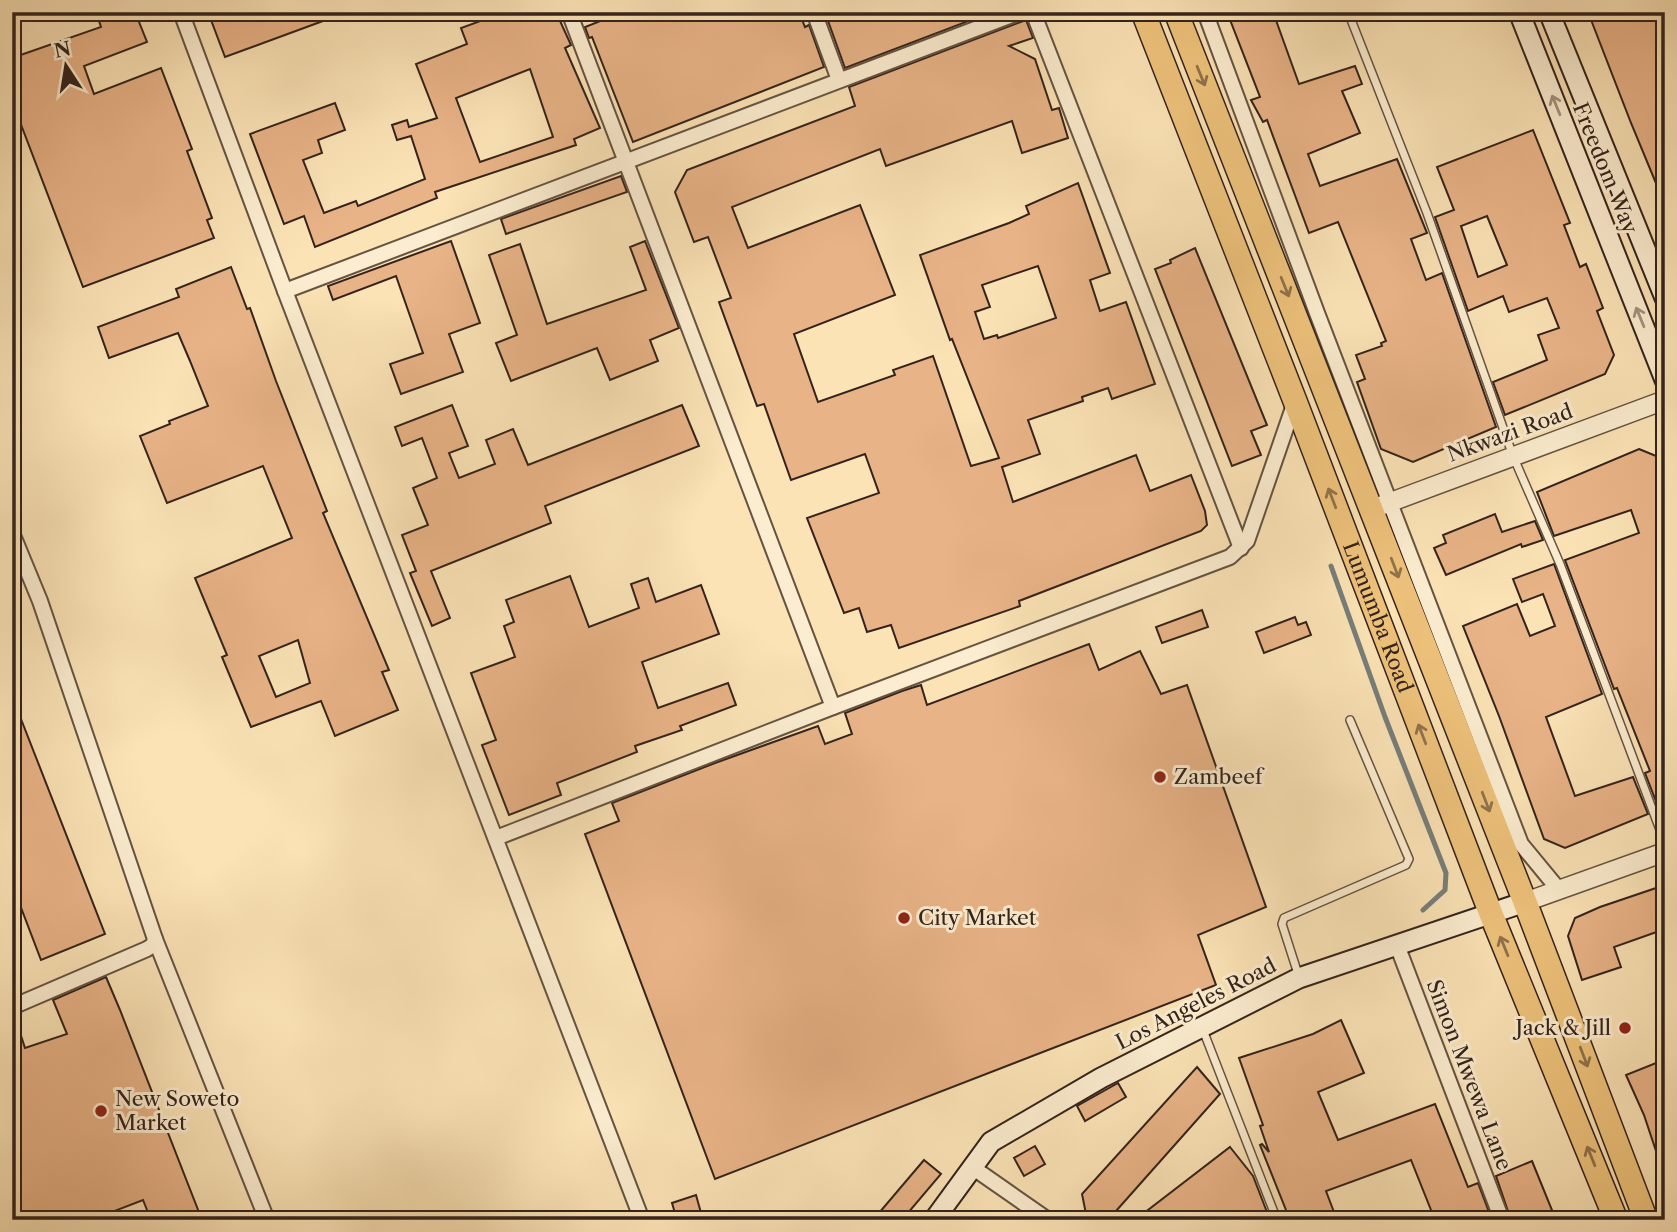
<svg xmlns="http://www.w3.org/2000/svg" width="1677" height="1232" viewBox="0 0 1677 1232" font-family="'Libre Caslon Text',serif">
	<rect width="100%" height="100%" fill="#fbe3b6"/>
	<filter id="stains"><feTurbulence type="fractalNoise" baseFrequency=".00286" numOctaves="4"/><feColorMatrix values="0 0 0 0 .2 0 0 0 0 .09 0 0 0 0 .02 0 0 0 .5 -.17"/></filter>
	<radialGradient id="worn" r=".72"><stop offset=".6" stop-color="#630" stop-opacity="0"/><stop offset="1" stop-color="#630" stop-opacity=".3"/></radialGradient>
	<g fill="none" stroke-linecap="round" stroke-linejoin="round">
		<path stroke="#777e7b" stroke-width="5" d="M1331,566L1385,717L1446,873L1445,890L1423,910"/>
	</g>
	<g fill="#e8b387" stroke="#33231c" stroke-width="2" fill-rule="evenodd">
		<path d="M96,12H135L147,42L84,66L94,94L161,68L192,149L187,151L212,218L207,220L214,238L83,287L12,101V58L101,27Z"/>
		<path d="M208,12H342V14L225,57Z"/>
		<path d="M505,12H556L571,45L565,48L600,128L574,139L576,145L435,192L437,198L315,247L304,216L284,224L250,134L335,103L345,130L318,140L322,153L303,160L324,213L356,201L358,206L425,179L411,136L397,140L392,125L407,120L409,127L437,118L416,64L467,44L461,28ZM530,69L553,137L480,162L456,98Z"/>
		<path d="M623,12H799L805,27L809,25L824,67L633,142L592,37L589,38L585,27Z"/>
		<path d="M842,12H962L966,22L845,68L827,18Z"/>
		<path d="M1227,12H1273L1299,84L1355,66L1362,84L1342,91L1360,133L1308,154L1320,186L1397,159L1427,233L1411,239L1426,280L1442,273L1496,427L1413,462L1381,449L1357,382L1365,379L1356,355L1382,346L1381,343L1386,341L1338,222L1309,233L1267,120L1263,122L1251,100L1260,97Z"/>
		<path d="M1588,12H1665V205L1631,123Z"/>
		<path d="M1026,20L1033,38L1009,46L1035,59L1052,110L1059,108L1068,138L1022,153L1012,121L886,166L880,149L732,207L748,248L860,205L895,295L794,334L818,402L895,375L893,370L933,356L971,466L999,458L952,339L950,340L920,255L1009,223L1029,214L1026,206L1078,183L1110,273L1090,280L1100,311L1126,302L1155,384L1112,399L1108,388L1082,397L1083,401L1028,420L1040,454L1002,467L1013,502L1136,455L1150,491L1191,475L1205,511L1207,525L1201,531L1019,601L1020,606L899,648L891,625L867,632L859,608L844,613L807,518L879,493L865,454L791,480L764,404L757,406L719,302L731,298L708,237L694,242L675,192L687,170L855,106L849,87ZM1038,266L1056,318L998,338L997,335L984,339L975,312L990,307L982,285Z"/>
		<path d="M1533,130L1570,223L1564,225L1580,267L1586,264L1603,308L1597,311L1614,355L1605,374L1505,415L1493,382L1547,360L1538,335L1559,328L1547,298L1509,312L1503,296L1468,311L1435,217L1454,210L1437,167ZM1487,216L1507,265L1478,277L1461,226Z"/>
		<path d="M621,176L627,192L506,234L501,219Z"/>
		<path d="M451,241L480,323L449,334L463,372L401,394L390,364L423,353L396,276L333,300L328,286Z"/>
		<path d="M645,241L679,328L650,340L658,361L610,380L597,348L511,381L496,343L517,335L489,255L520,244L547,324L646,290L630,247Z"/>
		<path d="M1195,248L1267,425L1251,431L1261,455L1232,466L1155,269L1171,263L1170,260Z"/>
		<path d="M231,267L247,309L250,308L276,381L327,511L323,513L389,670L382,672L398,710L335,736L321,701L251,727L222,657L227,655L195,578L292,538L263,466L167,503L140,436L170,424L169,421L208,406L190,361L178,333L109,358L98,327L179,297L176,289ZM298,640L310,683L276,697L259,656Z"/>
		<path d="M452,405L468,446L449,453L459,478L495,464L486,440L513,429L528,465L682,405L699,446L545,506L551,523L431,571L450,618L432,626L410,573L416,571L402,535L428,525L413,488L437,478L422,438L402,446L395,427Z"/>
		<path d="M1639,449L1661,458L1665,470V807L1659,809L1645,773L1650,771L1617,688L1614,689L1565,560L1639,533L1631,510L1554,536L1537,492Z"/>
		<path d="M1495,514L1502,532L1535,521L1543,540L1522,547L1521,544L1446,575L1434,548L1446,543L1443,535Z"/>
		<path d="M1554,564L1602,694L1546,717L1575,796L1633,777L1648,814L1565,848L1544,839L1499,716L1463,626L1517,604L1530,636L1555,626L1543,594L1522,602L1513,579Z"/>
		<path d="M570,576L589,627L639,608L631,584L648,578L656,602L701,585L719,634L642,662L658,708L728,683L736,705L680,726L682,730L635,746L637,752L557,783L561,795L509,815L482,745L496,740L471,673L515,657L504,626L514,622L506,600Z"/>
		<path d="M1202,610L1208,627L1162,643L1156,627Z"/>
		<path d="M1295,617L1298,625L1306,622L1311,635L1264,653L1256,632Z"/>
		<path d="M1089,644L1099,670L1140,651L1161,694L1187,685L1266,907L1198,935L1216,985L715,1179L585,834L619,821L612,803L715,763L818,726L825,744L852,734L845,713L902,691L921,685L927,705Z"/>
		<path d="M12,696L105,934L41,960L12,884Z"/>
		<path d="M1665,885V929L1614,947L1621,967L1582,980L1568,936L1575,918L1600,907Z"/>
		<path d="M106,977L120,1010L202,1220H151L143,1200L104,1215L106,1220H12V1155L18,1153L12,1139V1018L15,1017L25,1048L67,1034L53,1000Z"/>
		<path d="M1341,1020L1364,1073L1318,1092L1338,1140L1435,1104L1468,1187L1478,1183L1492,1220H1435L1411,1160L1326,1191L1337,1220H1290L1260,1145L1262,1144L1269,1152L1260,1126L1263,1125L1239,1058L1313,1034Z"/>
		<path d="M1656,1063L1665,1084V1169H1662L1644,1115L1626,1075Z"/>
		<path d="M1197,1067L1220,1094L1108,1220L1086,1214L1082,1194Z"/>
		<path d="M1118,1083L1126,1097L1085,1121L1077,1106Z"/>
		<path d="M1035,1146L1045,1164L1024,1176L1014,1158Z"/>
		<path d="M1230,1147L1253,1176L1270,1220H1135Z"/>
		<path d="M924,1160L941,1174L902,1220H873Z"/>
		<path d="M1532,1161L1556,1220H1511L1496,1176Z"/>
		<path d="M696,1195L703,1220H677L672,1203Z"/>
	</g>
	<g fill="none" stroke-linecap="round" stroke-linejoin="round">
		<defs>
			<g id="service">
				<path d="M1348,12L1427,213L1513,456L1560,564L1665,843"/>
				<path d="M1299,977L1282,924L1284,918L1406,865L1409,859L1350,720"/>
				<path d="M1203,1030L1277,1220"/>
			</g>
			<g id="minor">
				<path d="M181,12L285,291L642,1220"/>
				<path d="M569,12L833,707"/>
				<path d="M814,12L839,80"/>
				<path d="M1033,12L1241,548"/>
				<path d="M1205,12L1317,313L1521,844L1559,890"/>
				<path d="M285,291L1020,12"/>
				<path d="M12,533L40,601L155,939L153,945L147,949L12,1007"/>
				<path d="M496,838L833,707L1230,557L1247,541L1295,402"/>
				<path d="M155,939L267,1220"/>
				<path d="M1397,945L1502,1220"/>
				<path d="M972,1167L1048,1220"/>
			</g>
			<g id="tertiary">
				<path d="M1372,509L1665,400"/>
				<path d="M1525,902L1665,852"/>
			</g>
			<g id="secondary">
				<path d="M1519,12L1665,380"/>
				<path d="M1549,12L1665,298"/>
				<path d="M934,1220L991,1142L1101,1078L1299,978L1525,902"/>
			</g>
			<g id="primary">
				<path id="s1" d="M1143,12L1295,401L1491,914L1616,1220"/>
				<path d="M1176,12L1525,902L1646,1220"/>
			</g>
		</defs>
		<use href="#service" stroke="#655342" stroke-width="10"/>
		<use href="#minor" stroke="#655342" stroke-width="18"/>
		<use href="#tertiary" stroke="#655342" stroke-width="21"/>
		<use href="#secondary" stroke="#33231c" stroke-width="23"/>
		<use href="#primary" stroke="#33231c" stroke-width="26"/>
		<use href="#service" stroke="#fcedd0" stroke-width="7"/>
		<use href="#minor" stroke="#fcedd0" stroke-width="14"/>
		<use href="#tertiary" stroke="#fcedd0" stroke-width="18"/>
		<use href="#secondary" stroke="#fcedd0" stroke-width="19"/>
		<use href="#primary" stroke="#eec27b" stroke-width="23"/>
	</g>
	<defs><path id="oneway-shaft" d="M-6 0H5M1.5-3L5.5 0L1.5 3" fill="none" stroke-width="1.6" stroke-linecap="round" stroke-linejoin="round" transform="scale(1.75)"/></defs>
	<g stroke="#90724c">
		<use href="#oneway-shaft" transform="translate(1201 76) rotate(68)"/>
		<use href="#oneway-shaft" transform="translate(1285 287) rotate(68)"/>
		<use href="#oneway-shaft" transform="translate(1332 498) rotate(-111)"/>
		<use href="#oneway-shaft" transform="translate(1395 568) rotate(69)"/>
		<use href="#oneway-shaft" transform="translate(1422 734) rotate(-111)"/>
		<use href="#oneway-shaft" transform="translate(1486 802) rotate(69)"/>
		<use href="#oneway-shaft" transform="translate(1504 946) rotate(-112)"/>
		<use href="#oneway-shaft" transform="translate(1584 1057) rotate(69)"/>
		<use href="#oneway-shaft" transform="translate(1591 1156) rotate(-112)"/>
	</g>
	<g stroke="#a2927f">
		<use href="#oneway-shaft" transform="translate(1556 105) rotate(-112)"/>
		<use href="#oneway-shaft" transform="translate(1640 317) rotate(-112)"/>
	</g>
	<g fill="#8f2418" stroke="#fcedd0" stroke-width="2.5">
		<circle cx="1160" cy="777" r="7"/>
		<circle cx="904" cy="918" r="7"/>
		<circle cx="1625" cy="1028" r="7"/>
		<circle cx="101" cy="1111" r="7"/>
	</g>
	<g text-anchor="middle" stroke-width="6" stroke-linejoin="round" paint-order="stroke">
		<g font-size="21" fill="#33231c" stroke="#fcedd0">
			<text transform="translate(1605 168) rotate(68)" y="7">Freedom Way</text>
			<text transform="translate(1510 433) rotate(-20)" y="7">Nkwazi Road</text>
			<text dy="7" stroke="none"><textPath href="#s1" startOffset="649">Lumumba Road</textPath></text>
			<text transform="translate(1196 1004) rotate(-27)" y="7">Los Angeles Road</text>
			<text transform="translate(1469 1075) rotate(69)" y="7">Simon Mwewa Lane</text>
		</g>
		<g font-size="21" fill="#33231c" stroke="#fcedd0" text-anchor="start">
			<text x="1174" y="784">Zambeef</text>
			<text x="918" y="925">City Market</text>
			<text x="1611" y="1035" text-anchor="end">Jack &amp; Jill</text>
			<text x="115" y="1106">New Soweto<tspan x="115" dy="24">Market</tspan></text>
		</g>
	</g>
	<rect width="1677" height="1232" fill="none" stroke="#fbe3b6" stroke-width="42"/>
	<rect x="14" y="14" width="1649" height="1204" fill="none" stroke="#33231c" stroke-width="3.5"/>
	<rect x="21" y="21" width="1635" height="1190" fill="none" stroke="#33231c" stroke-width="2"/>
	<g transform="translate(66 66) rotate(348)" stroke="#fcedd0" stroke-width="5" paint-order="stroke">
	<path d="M0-5L12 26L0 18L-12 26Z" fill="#33231c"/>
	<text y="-10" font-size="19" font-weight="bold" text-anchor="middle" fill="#33231c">N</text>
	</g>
	<rect width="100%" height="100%" filter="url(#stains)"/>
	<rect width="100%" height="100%" fill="url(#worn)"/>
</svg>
